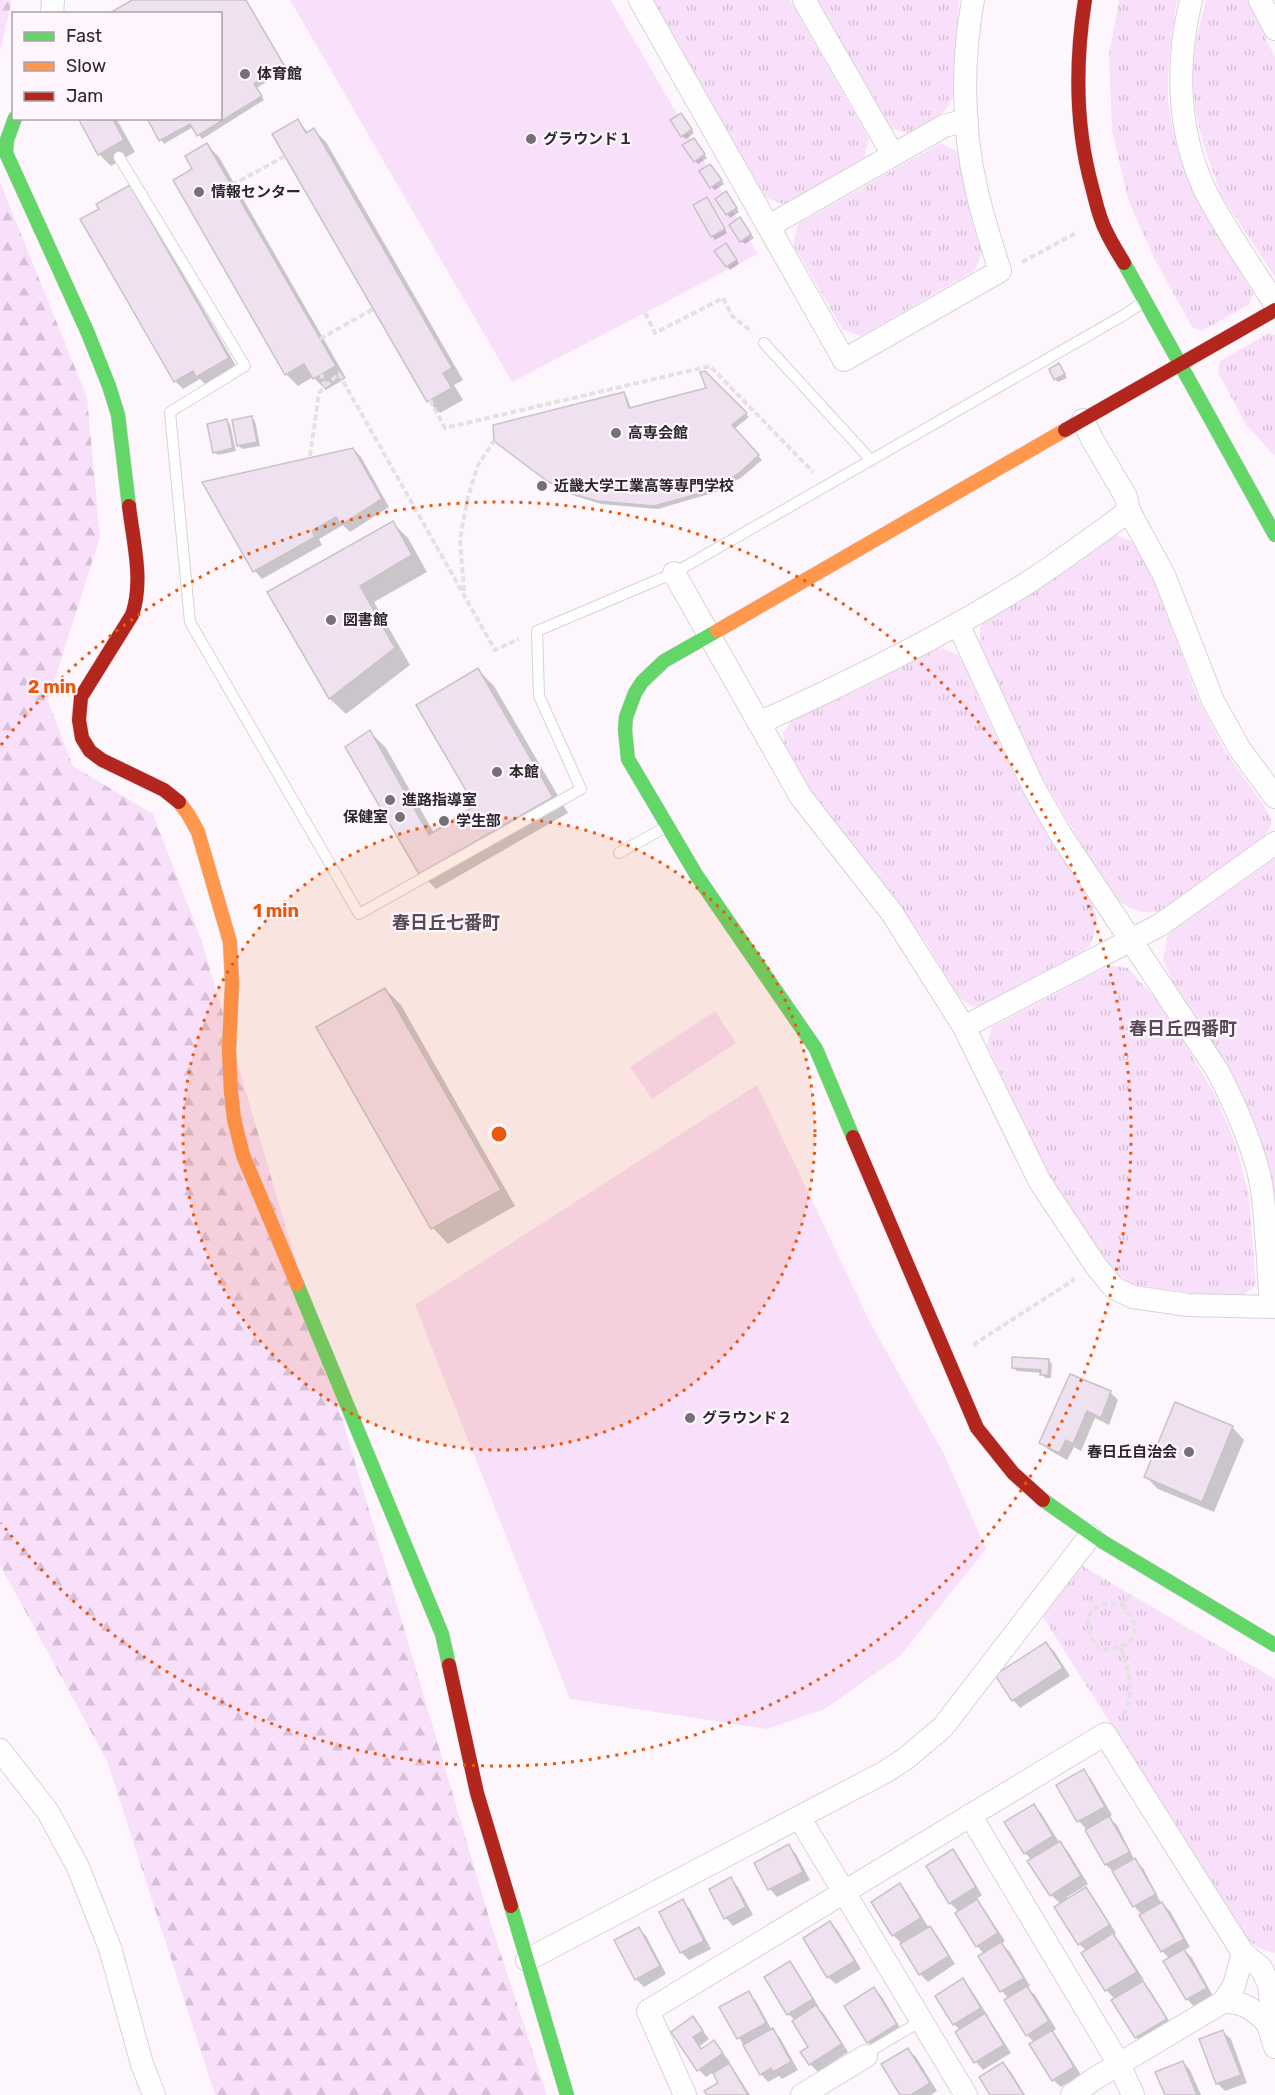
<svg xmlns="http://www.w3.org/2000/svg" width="1275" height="2095" viewBox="0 0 1275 2095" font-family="Rubik,'Noto Sans JP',sans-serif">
	<defs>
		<pattern id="grass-tufts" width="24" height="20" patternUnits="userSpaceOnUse" patternTransform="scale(1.5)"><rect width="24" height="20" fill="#f9e0fa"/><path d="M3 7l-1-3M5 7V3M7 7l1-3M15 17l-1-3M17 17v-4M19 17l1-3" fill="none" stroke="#d6c0d6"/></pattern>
		<pattern id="forest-firs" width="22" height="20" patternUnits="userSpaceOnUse" patternTransform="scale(1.5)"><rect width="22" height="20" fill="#f9e0fa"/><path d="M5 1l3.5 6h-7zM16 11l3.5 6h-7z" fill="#d6c0d6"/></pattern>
	</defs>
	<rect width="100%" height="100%" fill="#fdf7fd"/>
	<g fill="url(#grass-tufts)">
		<path d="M653,0H790L869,139L864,158L786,205L766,198Z"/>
		<path d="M817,0H959L954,96L944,112L909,134L890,128Z"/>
		<path d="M1119,0H1177L1173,25L1168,75V100L1173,130L1193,193L1253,293L1250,304L1202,331L1192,327L1153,256L1128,199L1112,130L1109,55Z"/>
		<path d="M1206,0H1247L1275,57V277L1221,195L1204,146L1196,115L1191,69L1197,36Z"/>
		<path d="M941,143L958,152L972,222L983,251L975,270L861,336L843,330L793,244L798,224Z"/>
		<path d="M1269,333L1275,335V456L1246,425L1218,372L1220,361Z"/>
		<path d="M1117,535L1131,541L1136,547L1154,580L1198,699L1225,751L1263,804L1271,819V825L1265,836L1235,860L1163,910C1142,918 1121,906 1108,889L1039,772L980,645V627L985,620L1108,538Z"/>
		<path d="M942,648L958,655L964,665L997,739L1036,816L1089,895L1095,910L1097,920L1094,935L1089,947L1082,952L979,1006H971L957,996L928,945L900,906L811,793L784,742L783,733L792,720L801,715L869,685L934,650Z"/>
		<path d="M1275,857V1215L1163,960L1167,936L1176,927L1256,872Z"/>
		<path d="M1113,966L1128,968L1164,1008L1215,1095L1235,1142L1249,1195L1256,1286L1243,1295L1224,1297L1135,1286L1113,1273L1050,1178L987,1045L992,1027L1099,971Z"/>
		<path d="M1079,1564L1275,1679V1953L1260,1949L1248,1940L1041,1614Z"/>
	</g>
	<g fill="url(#forest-firs)">
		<path d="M0,0H12L0,51Z"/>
		<path d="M0,182L87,397L100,537L48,701L73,766L153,814L201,939L491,1924L547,2095H215L107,1761L0,1565Z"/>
	</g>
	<g fill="#f9e0fa">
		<path d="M290,0H611L758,254L512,382Z"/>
		<path d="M715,1011L736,1043L652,1099L630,1067Z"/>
		<path d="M757,1085L871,1324L945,1456L986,1549L900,1656L825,1709L767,1729L570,1699L415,1305Z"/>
	</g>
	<g fill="#0003">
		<path d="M135,0H246L286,69L257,88L264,100L202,139L193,127L164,144L148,118H220V14Z"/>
		<path d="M79,118H116L135,152L111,166L99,154Z"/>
		<path d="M684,118L694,133L686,139L682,136Z"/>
		<path d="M297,121L309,133L314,130L326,142L463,380L454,385L463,400L440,413L428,401L274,134Z"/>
		<path d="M697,143L707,158L698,164L695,161Z"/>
		<path d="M207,145L219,157L346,378L326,390L313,377L298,386L286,374L175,181L194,169Z"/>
		<path d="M714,169L724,184L715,190L711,187Z"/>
		<path d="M129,186L137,194L236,366L205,384L200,379L183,389L175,381L101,209Z"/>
		<path d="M729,197L739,212L730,218L717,199Z"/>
		<path d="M707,199L727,233L715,240L712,236Z"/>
		<path d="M743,223L754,238L745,244L741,241Z"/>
		<path d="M729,248L739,264L730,270L727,266Z"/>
		<path d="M1059,365L1067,378L1058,382L1055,379Z"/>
		<path d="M705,373L749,417L734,429L762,460L742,477L716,492L658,509L601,504L575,496L552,484L499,444L623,393L627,397L631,409L708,389Z"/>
		<path d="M251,417L255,421L260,446L242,449L239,446L233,421Z"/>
		<path d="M226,421L230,424L236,451L218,455L214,452Z"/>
		<path d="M353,449L361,457L389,507L350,532L343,525L319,539L322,545L262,579L255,571Z"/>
		<path d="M393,523L408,538L427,572L374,602L410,665L346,714L330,699L269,593Z"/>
		<path d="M478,670L494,686L568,813L436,889L420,873L347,747L370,732L386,748L434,833L477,807Z"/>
		<path d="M385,989L401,1005L515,1206L448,1244L433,1228Z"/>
		<path d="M1048,1360L1052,1364L1051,1378H1045L1042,1373L1017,1371L1013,1368Z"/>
		<path d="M1110,1392L1118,1400L1109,1425L1095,1418L1081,1451L1074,1447L1067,1460L1049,1450L1041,1443Z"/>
		<path d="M1176,1404L1233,1428L1244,1440L1214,1512L1158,1489L1146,1477Z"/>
		<path d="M1046,1644L1054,1651L1070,1676L1020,1708L1013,1700Z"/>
		<path d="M1084,1771L1091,1779L1112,1815L1108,1817L1117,1825L1135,1861L1143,1868L1161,1903L1170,1911L1190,1947L1184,1950L1192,1958L1213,1996L1194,2007L1187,1999L1170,1959L1162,1951L1142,1915L1134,1906L1115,1873L1106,1865L1087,1830L1079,1821L1058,1786Z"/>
		<path d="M1033,1805L1041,1813L1059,1842L1067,1850L1088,1884L1067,1897L1068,1900L1086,1889L1093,1897L1116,1933L1113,1935L1120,1942L1144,1980L1141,1981L1150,1990L1173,2027L1143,2045L1136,2037L1115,1999L1106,1990L1083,1953L1087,1951L1079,1944L1061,1904L1051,1895L1032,1860L1025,1853Z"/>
		<path d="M789,1846L796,1854L810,1880L777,1897L770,1889L756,1863Z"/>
		<path d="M952,1851L960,1859L982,1895L975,1900L984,1909L1005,1941L1001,1944L1009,1951L1030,1986L1027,1988L1035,1995L1056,2029L1051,2032L1059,2040L1081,2075L1061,2087L1053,2080L1035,2043L1027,2035L1009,1999L1002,1991L980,1957L984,1954L977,1946L957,1914L959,1912L950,1903Z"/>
		<path d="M731,1879L738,1887L753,1915L733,1926L726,1918Z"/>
		<path d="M900,1885L907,1893L929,1928L937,1935L955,1964L928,1982L920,1974L902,1944L893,1935Z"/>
		<path d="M682,1901L690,1909L711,1949L689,1960L681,1952L661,1913Z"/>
		<path d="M830,1923L838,1931L861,1969L836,1984L828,1977Z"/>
		<path d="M639,1929L646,1936L666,1974L644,1987L636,1979Z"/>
		<path d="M790,1963L797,1971L819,2007L818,2008L824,2014L848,2052L818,2072L810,2064V2047L795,2020L788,2014Z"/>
		<path d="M963,1980L970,1988L988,2016L986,2017L992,2023L1011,2053L983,2070L976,2062L957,2032L960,2030L954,2024L937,1996Z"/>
		<path d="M874,1989L882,1997L903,2033L875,2050L868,2042Z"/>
		<path d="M748,1993L756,2001L772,2030L780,2038L798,2070L782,2079L779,2076L768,2082L761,2074L721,2008Z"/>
		<path d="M693,2018L709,2039L700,2046L702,2050L714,2042L730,2062L727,2063L736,2073L750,2095H708L720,2083L714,2072L706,2077L699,2070L673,2032Z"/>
		<path d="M1223,2032L1231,2039L1247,2083L1225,2091L1218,2084L1201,2040Z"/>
		<path d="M908,2050L916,2057L937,2091L931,2095H902Z"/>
		<path d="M1183,2062L1190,2070L1201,2095H1166Z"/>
		<path d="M1003,2064L1011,2072L1025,2095H992Z"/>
	</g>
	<g fill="#efe1ef" stroke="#c7c3c7" stroke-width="1.5">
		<path d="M132,0H246L284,65L254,84L262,96L197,136L190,124L159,141L147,118H220V14H108Z"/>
		<path d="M681,113L692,129L681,137L670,120Z"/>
		<path d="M78,118H112L124,140L98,155Z"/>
		<path d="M298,119L306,133L314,128L452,368L443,373L452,388L427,402L272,134Z"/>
		<path d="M694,138L705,154L694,162L682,145Z"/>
		<path d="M207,143L336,366L313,379L304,364L285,375L173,180L192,169L185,156Z"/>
		<path d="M710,164L722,180L710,188L699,171Z"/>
		<path d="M130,185L229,358L196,377L193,371L174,382L80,219L99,209L96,204Z"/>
		<path d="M726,191L737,208L726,215L715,199Z"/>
		<path d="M707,197L725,229L711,237L693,205Z"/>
		<path d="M740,217L751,234L740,242L729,225Z"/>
		<path d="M726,243L737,260L726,267L714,251Z"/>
		<path d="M1059,363L1065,374L1054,380L1049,369Z"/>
		<path d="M705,371L747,413L732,425L759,455L738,474L712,489L687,497L654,506L597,501L570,493L547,481L494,441L493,425L624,392L629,408L706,388L700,372Z"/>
		<path d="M252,416L257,442L237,446L232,420Z"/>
		<path d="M227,419L233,448L213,453L207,424Z"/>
		<path d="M353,448L382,499L341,525L336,517L312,531L315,537L253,572L202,482Z"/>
		<path d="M393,521L412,555L360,586L395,648L329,699L267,592Z"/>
		<path d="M478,668L553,797L419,874L345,747L370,730L429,835L475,806L416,705Z"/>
		<path d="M385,988L501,1190L431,1229L316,1027Z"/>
		<path d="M1012,1357L1049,1359L1048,1375H1040L1041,1370L1012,1368Z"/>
		<path d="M1070,1374L1111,1391L1101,1418L1087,1411L1073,1444L1066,1440L1059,1453L1039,1443Z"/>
		<path d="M1175,1402L1233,1426L1202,1502L1144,1477Z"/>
		<path d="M1046,1642L1063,1668L1012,1701L995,1675Z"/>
		<path d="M1084,1769L1105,1807L1077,1822L1056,1785Z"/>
		<path d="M1034,1804L1053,1836L1024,1854L1004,1822Z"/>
		<path d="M1109,1816L1130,1852L1105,1865L1085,1830Z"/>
		<path d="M1060,1841L1081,1876L1050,1896L1027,1861Z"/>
		<path d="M789,1844L803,1872L768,1890L754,1863Z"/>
		<path d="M953,1849L976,1887L949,1904L926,1866Z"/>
		<path d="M1135,1858L1156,1894L1133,1907L1112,1871Z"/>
		<path d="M731,1877L746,1907L724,1919L709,1889Z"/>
		<path d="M900,1883L921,1918L892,1936L871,1902Z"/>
		<path d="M1086,1887L1110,1925L1078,1945L1054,1907Z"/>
		<path d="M683,1899L704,1941L680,1953L659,1912Z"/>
		<path d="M977,1899L998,1933L976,1947L955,1913Z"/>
		<path d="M1162,1902L1184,1939L1161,1952L1139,1915Z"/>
		<path d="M830,1921L855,1961L827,1978L803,1938Z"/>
		<path d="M930,1926L949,1956L919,1975L900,1944Z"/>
		<path d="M639,1927L660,1966L635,1980L614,1940Z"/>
		<path d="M1113,1933L1137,1972L1105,1991L1081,1953Z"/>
		<path d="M1001,1942L1024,1978L1000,1992L978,1956Z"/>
		<path d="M1184,1949L1207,1988L1186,2000L1163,1961Z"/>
		<path d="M790,1961L813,1999L787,2015L764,1977Z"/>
		<path d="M963,1978L981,2008L953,2025L935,1996Z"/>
		<path d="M1143,1981L1167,2019L1135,2038L1111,2000Z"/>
		<path d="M1027,1986L1049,2021L1026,2036L1004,2000Z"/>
		<path d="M874,1987L897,2024L867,2043L844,2006Z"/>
		<path d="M749,1991L766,2023L737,2039L719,2007Z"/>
		<path d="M816,2005L842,2044L809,2065L800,2052L808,2047L792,2021Z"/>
		<path d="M985,2013L1004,2045L974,2063L955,2032Z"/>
		<path d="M693,2016L703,2031L693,2037L701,2049L714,2040L723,2053L697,2071L671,2032Z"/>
		<path d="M773,2028L791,2062L773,2072L771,2068L760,2075L743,2045Z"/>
		<path d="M1052,2030L1074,2067L1052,2081L1029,2044Z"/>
		<path d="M1223,2030L1241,2075L1216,2084L1199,2039Z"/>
		<path d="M908,2048L930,2083L911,2095H900L881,2064Z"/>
		<path d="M1183,2061L1197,2095H1165L1155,2072Z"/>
		<path d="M1003,2062L1024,2095H990L979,2077Z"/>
		<path d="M729,2063L748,2095H707L704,2091L718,2083L713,2073Z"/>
	</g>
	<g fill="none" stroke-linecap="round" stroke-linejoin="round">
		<defs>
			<g id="lane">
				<path d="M119,157L245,366L170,412L190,622L359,914L581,789L539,696L537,631L674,573L1124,315L1142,303"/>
				<path d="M764,343L871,460"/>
				<path d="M619,853L666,827"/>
				<path d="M866,2056L872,2050L921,2021"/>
			</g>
			<g id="street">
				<path d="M640,0L844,360L1000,271C991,243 982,215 976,187C962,127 962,60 973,0"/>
				<path d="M804,0L893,155"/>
				<path d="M1191,0C1175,66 1177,137 1209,198C1229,235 1253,269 1275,304"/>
				<path d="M1260,0L1275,29"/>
				<path d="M52,14L53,0"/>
				<path d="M769,226L944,126L967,120"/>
				<path d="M1083,420L1092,439L1126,497L1129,511L1164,575L1213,701L1239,748L1275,797"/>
				<path d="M674,573L801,797L892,913L964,1027L1040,1182L1096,1266L1114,1288L1133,1297L1188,1305L1275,1307"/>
				<path d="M958,624L1033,786L1061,835L1217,1070C1234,1102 1257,1154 1262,1190C1267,1228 1268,1267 1271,1305"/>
				<path d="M759,723C850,682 939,638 1024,585C1060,562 1094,536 1129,511"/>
				<path d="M964,1027L1160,925L1275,843"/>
				<path d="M0,1750L48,1812L78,1867L110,1948L142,2064L154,2095"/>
				<path d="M970,1815L1119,2064L1133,2095"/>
				<path d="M799,1817L966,2095"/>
				<path d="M527,1960L885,1772L905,1759L943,1727L1090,1536"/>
				<path d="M1223,2002C1243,2001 1255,2010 1268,2024"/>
				<path d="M685,2095L648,2011L1105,1734L1243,1953L1261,1968L1269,1984L1271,2005L1268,2024L1275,2047"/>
				<path d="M802,2095L866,2056"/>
				<path d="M1072,2095L1094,2079L1223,2002L1234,1986L1243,1953"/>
			</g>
			<g id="fast">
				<path d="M15,118L7,140L6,153L87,331L109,386L118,415L129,506"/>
				<path d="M1124,263L1275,535"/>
				<path d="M717,631L664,661L642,682L635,693L626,717L625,730L628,759L697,876L816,1049L853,1137"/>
				<path d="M297,1284L442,1634L449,1665"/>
				<path d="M1043,1500L1103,1542L1275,1645"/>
				<path d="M511,1906L567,2095"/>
			</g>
			<g id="slow">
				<path d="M717,631L1065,430"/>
				<path d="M179,802L188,814L198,832L230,942L232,984L229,1050L231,1092L234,1119L243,1155L297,1284"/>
			</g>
			<g id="jam">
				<path d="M1085,0C1075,63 1075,125 1092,187C1096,202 1099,218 1106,231C1111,242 1118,253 1124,263"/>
				<path d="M1065,430L1275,310"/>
				<path d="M129,506C133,541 144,581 132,615L81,697L79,720L82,738L90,751L102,760L164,790L179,802"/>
				<path d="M853,1137L977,1428L1013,1473L1043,1500"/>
				<path d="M449,1665L477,1793L511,1906"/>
			</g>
		</defs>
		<use href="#lane" stroke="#d7d3d7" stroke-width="12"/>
		<use href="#street" stroke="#d7d3d7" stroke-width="24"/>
		<use href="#fast" stroke="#d7d3d7" stroke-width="15"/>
		<use href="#slow" stroke="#d7d3d7" stroke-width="15"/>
		<use href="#jam" stroke="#d7d3d7" stroke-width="15"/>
		<g stroke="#e3e1e3" stroke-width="4" stroke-dasharray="6 3" stroke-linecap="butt">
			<path d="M232,185L285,156"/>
			<path d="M1022,262L1076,233"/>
			<path d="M645,313L655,333L723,298L732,316L752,332"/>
			<path d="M320,339L373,309"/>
			<path d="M325,386L339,374L495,650L519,639"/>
			<path d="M430,400L445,428L710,366L813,472"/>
			<path d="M310,456L319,393L325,386L321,374"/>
			<path d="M464,591L460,539L468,497L478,465L494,441"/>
			<path d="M973,1345L1075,1279"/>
			<path d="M1122,1605C1147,1630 1132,1651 1100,1649C1078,1626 1087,1597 1122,1605L1132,1592"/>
			<path d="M1121,1648C1129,1670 1136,1696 1122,1717"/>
		</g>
		<use href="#lane" stroke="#fffeff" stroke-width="10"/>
		<use href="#street" stroke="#fffeff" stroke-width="22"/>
		<use href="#fast" stroke="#63d668" stroke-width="14"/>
		<use href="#slow" stroke="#ff974d" stroke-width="14"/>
		<use href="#jam" stroke="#b3261e" stroke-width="14"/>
	</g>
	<circle cx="499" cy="1134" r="316" fill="#e8590c" fill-opacity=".12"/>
	<g fill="none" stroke="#e8590c" stroke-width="3" stroke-dasharray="3 6">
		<circle cx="499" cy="1134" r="316"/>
		<path d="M1 745A632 632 0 1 1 1 1523"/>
	</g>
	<g fill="#747074" stroke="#fff5ff" stroke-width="2">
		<circle cx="245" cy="74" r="6"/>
		<circle cx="531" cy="139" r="6"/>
		<circle cx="199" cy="192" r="6"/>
		<circle cx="616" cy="433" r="6"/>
		<circle cx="542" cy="486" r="6"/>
		<circle cx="331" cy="620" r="6"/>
		<circle cx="497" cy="772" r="6"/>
		<circle cx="390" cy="800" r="6"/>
		<circle cx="400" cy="817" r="6"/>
		<circle cx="444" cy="821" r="6"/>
		<circle cx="690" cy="1418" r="6"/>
		<circle cx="1189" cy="1452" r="6"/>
	</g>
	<g text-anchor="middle" stroke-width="4.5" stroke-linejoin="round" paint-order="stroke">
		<g font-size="15" font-weight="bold" fill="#2b272b" stroke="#fff5ff" text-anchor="start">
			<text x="257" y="79">体育館</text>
			<text x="543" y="144">グラウンド１</text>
			<text x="211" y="197">情報センター</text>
			<text x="628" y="438">高専会館</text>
			<text x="554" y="491">近畿大学工業高等専門学校</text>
			<text x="343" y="625">図書館</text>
			<text x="509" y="777">本館</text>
			<text x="402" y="805">進路指導室</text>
			<text x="388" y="822" text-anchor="end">保健室</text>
			<text x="456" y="826">学生部</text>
			<text x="702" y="1423">グラウンド２</text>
			<text x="1177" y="1457" text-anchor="end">春日丘自治会</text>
		</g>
		<g font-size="18" font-weight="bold" fill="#554b55" stroke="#fff5ff">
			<text x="446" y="929">春日丘七番町</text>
			<text x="1183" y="1035">春日丘四番町</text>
		</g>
	</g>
	<circle cx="499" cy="1134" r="9" fill="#e8590c" stroke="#fff5ff" stroke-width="3"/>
	<g font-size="18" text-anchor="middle" font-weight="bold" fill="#e8590c" stroke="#fff5ff" stroke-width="4.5" stroke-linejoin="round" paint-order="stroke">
		<text x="52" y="693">2 min</text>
		<text x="276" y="917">1 min</text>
	</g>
	<rect x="12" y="12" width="210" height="108" fill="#fff5ff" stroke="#aaa3aa" stroke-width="1.5"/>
	<rect x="24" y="32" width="30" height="9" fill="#63d668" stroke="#aaa3aa" stroke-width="1.5"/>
	<text x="66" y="42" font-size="18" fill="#2b272b">Fast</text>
	<rect x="24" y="62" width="30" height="9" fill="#ff974d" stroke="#aaa3aa" stroke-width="1.5"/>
	<text x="66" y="72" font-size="18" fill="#2b272b">Slow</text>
	<rect x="24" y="92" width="30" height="9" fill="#b3261e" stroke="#aaa3aa" stroke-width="1.5"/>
	<text x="66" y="102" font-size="18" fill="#2b272b">Jam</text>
</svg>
